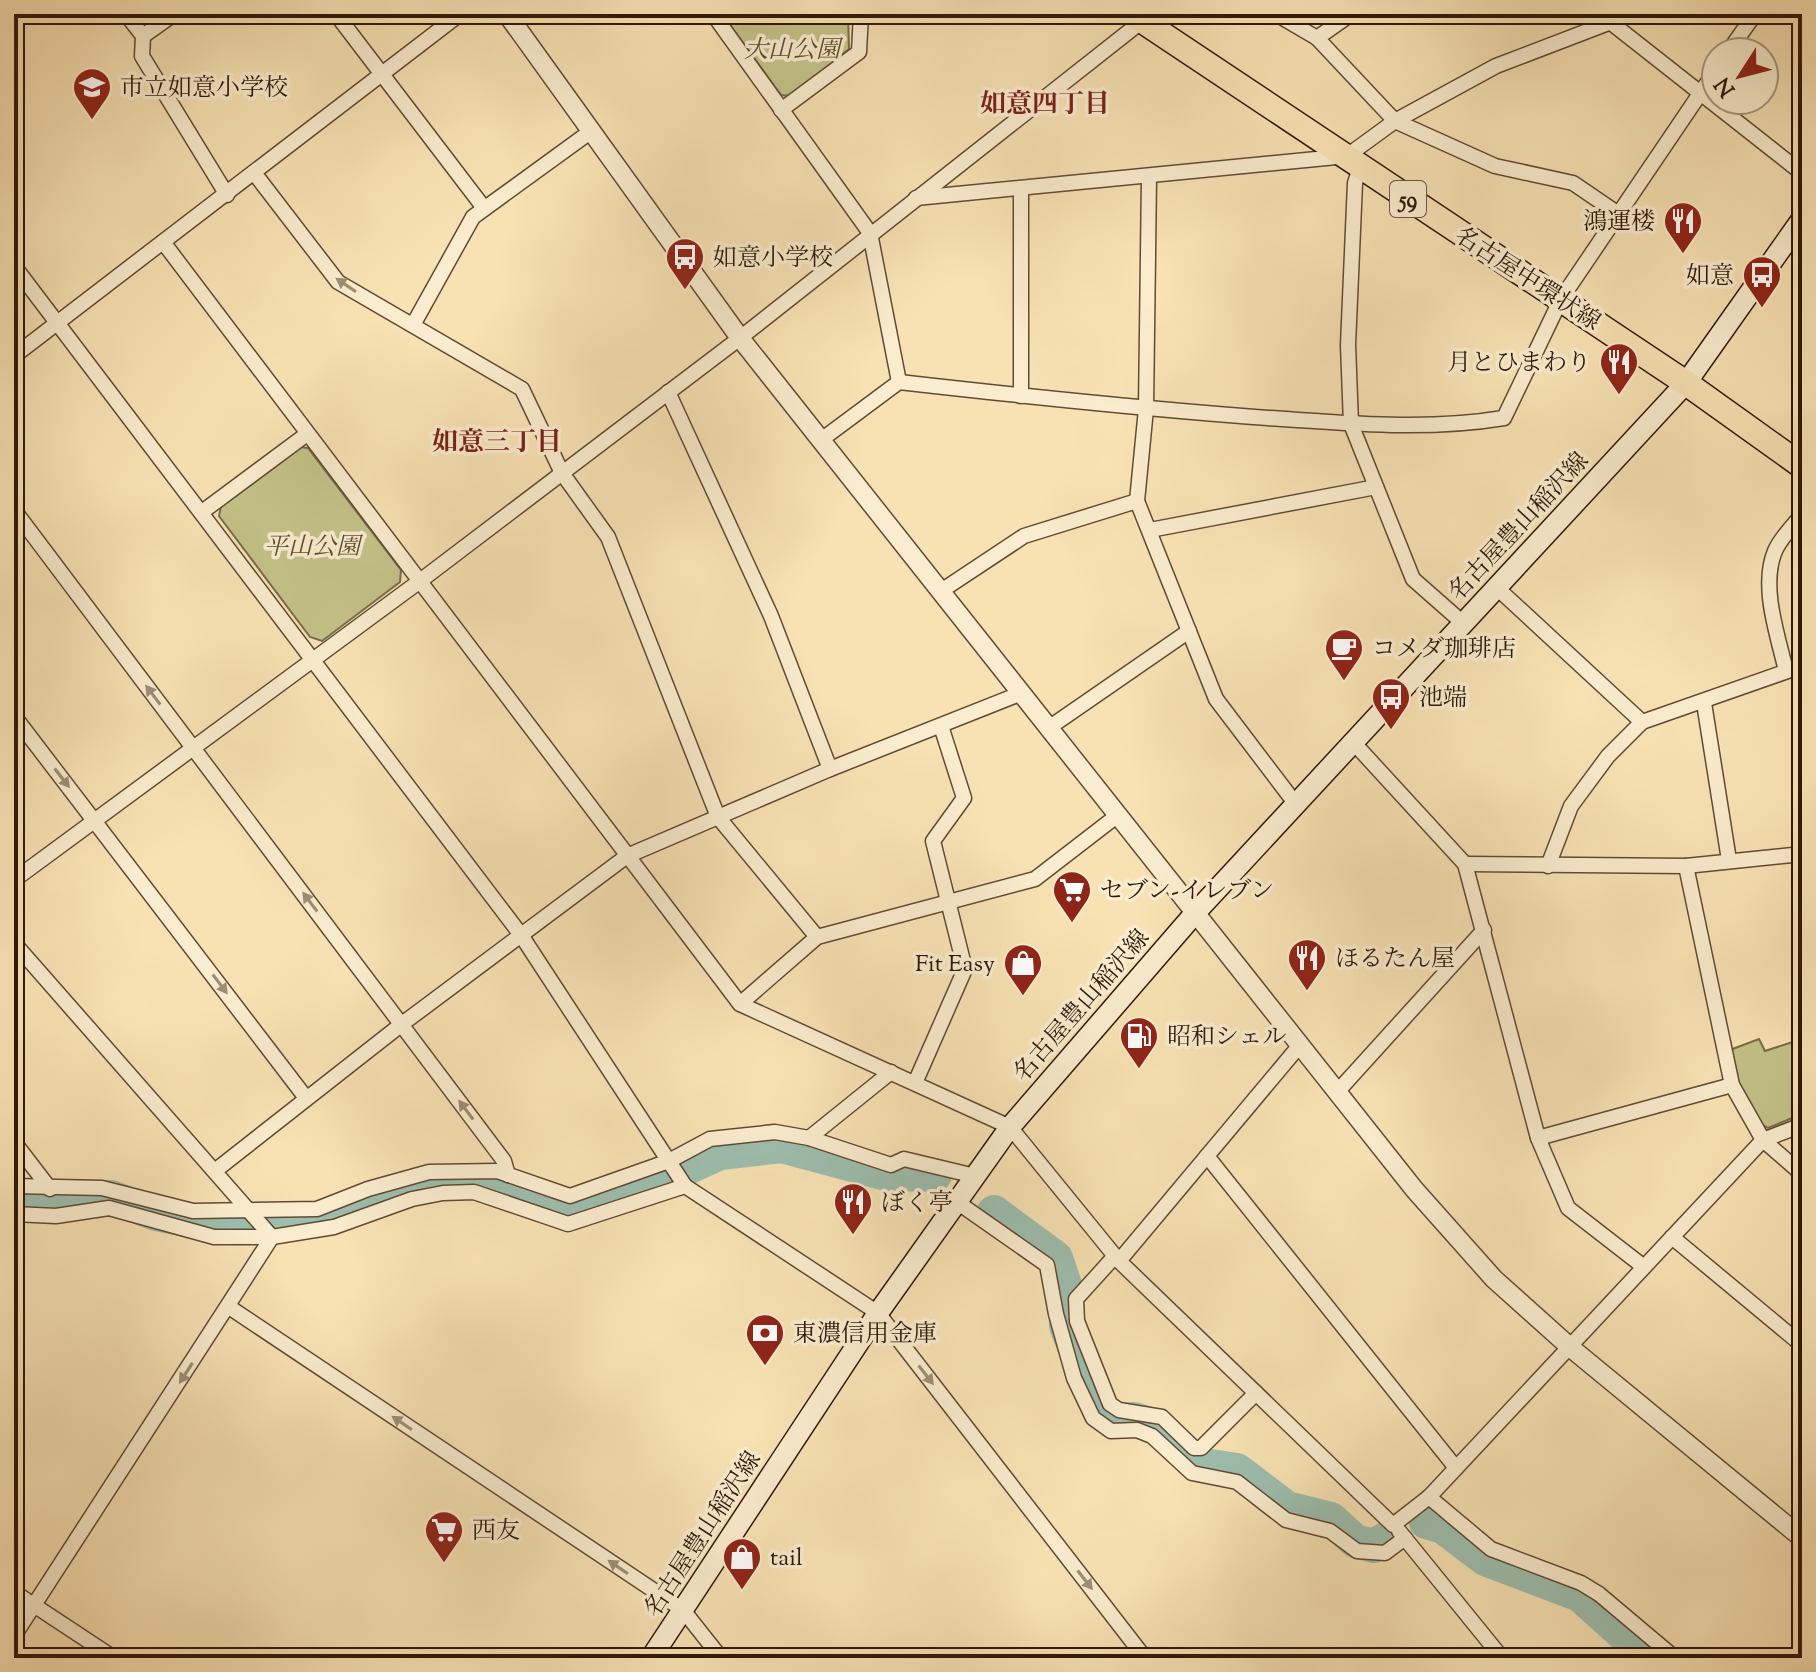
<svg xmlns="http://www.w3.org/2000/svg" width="1816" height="1672" viewBox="0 0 1816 1672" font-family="'Sorts Mill Goudy','Noto Serif JP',serif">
	<rect width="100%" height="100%" fill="#f8e2b4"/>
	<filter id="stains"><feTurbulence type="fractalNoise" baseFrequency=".0025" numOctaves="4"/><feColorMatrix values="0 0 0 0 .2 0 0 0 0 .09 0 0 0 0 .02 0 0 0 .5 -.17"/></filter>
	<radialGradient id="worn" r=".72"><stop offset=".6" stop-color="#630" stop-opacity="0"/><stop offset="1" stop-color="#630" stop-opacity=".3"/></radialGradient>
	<g fill="#c3c289" stroke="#796d49" stroke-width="2">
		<path d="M722,14H848L849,49L791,96L781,95Z"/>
		<path d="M299,447L308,448L401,570L400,582L322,641L310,637L219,516L221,506Z"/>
		<path d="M1759,1039L1765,1051L1802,1039V1114L1768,1128L1760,1124L1736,1079L1730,1050Z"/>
	</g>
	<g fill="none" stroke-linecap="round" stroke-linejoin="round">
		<g stroke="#9dbeae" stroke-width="34">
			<path d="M14,1201L54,1207L85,1197H111L156,1214L215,1226H241L320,1219L431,1183L477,1182L571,1210L652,1184L720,1153L782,1146L886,1174L935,1175"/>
			<path d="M994,1212L1056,1258L1065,1285L1066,1326L1099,1411L1117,1420L1135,1419L1158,1427L1198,1464L1237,1470L1287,1508L1331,1519L1355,1541L1374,1546L1387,1538"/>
			<path d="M1426,1522L1443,1527L1485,1559L1580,1595L1650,1658"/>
		</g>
		<defs>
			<g id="minor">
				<path d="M126,14L143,36L142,56L227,195"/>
				<path d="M336,14L484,208"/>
				<path d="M713,14L870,233L899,382"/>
				<path d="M1276,14L1317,38L1395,121L1495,166L1573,183L1617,213"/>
				<path d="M1600,14L1802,173"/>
				<path d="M143,36L174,14"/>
				<path d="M1317,38L1351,14"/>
				<path d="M1728,52L1755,14"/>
				<path d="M781,110L859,52L861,14"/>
				<path d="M1360,168L1355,183L1348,345L1351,424L1413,579L1463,623"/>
				<path d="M255,174L338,282L522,389L562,473L608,537L718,817L817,937"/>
				<path d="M1149,177L1146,409L1137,501L1216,699L1295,803"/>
				<path d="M1021,189V396"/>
				<path d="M916,198L1347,156L1395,121L1496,66L1611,22L1620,14"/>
				<path d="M163,242L740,1004L1010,1127L1119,1261L1393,1525L1429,1497L1491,1549L1581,1583L1599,1594L1675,1658"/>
				<path d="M14,266L521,935L685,1186L878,1313L1145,1658"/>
				<path d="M413,325L473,217L590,132"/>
				<path d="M14,356L460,14"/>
				<path d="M668,392L771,616L830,769"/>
				<path d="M821,440L899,382C1022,396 1145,409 1268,418C1347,423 1425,431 1504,418L1561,299L1716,70"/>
				<path d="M14,510L504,1161L508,1175"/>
				<path d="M202,512L307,434"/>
				<path d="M1150,530L1376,487"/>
				<path d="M1496,587L1642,722"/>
				<path d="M941,591L1024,536L1137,501"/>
				<path d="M1786,671C1778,636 1760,586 1775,551C1780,539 1793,525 1802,515"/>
				<path d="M1704,703L1729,860"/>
				<path d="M14,716L306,1098"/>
				<path d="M1050,727L1189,631"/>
				<path d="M1353,742L1465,864L1538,1138L1568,1208L1644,1267"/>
				<path d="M1465,864L1686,866L1802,854"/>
				<path d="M1548,866L1571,806L1608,756L1642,722L1802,666"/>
				<path d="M1686,866L1732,1085L1763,1140L1802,1174"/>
				<path d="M14,880L420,581L740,338L1146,18"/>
				<path d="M14,943L272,1237L14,1636"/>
				<path d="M740,1004L817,937L1035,879L1118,815"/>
				<path d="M915,1083L965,969L933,841L964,798L941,726"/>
				<path d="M1338,1091L1484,930"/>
				<path d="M809,1138L891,1072"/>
				<path d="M1538,1138L1732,1085"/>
				<path d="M14,1142L50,1189"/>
				<path d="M1207,1156L1456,1468"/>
				<path d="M216,1170L402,1024L627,856L830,769L1022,693"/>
				<path d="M14,1186L102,1188L193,1211L317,1209L368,1189L429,1172L497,1171L570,1196L669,1161L710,1139L775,1132L809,1138L891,1165L904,1159L975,1176"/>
				<path d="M957,1202L1047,1265L1056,1314L1074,1378L1093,1418L1111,1431L1137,1430L1152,1436L1192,1473L1237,1482L1286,1520L1330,1531L1357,1551L1385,1553L1405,1538"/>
				<path d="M14,1214L56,1216L109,1208L214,1237H272L334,1227L412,1199L443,1193L474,1192L568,1224L685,1186"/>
				<path d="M1672,1237L1802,1345"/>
				<path d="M1115,1256L1076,1299L1077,1321L1110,1404L1119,1410L1162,1417L1194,1448H1201L1256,1393"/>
				<path d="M1119,1261L1300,1045"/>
				<path d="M229,1307L683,1610L721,1658"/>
				<path d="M1429,1497L1763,1140L1802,1125"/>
				<path d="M1399,1531L1502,1658"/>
				<path d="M14,1592L114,1658"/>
			</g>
			<path id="tertiary" d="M507,14L740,338L1414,1189L1494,1279L1571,1348L1802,1538"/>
			<path id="secondary" d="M651,1658L878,1313L1010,1127L1196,912L1686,383L1802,219"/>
			<path id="primary" d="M1132,14L1686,383L1802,466"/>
		</defs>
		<use href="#minor" stroke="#614a34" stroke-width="17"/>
		<use href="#tertiary" stroke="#614a34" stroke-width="21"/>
		<use href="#secondary" stroke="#2f1809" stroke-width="23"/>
		<use href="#primary" stroke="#2f1809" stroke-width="27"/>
		<use href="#minor" stroke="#faecce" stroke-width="14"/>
		<use href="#tertiary" stroke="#faecce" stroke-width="18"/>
		<use href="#secondary" stroke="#faecce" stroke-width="20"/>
		<use href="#primary" stroke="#f8e2b4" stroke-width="24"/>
	</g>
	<defs><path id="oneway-solid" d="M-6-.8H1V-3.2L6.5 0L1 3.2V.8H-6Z" transform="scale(2)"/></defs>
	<g fill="#9f8d75">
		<use href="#oneway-solid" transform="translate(346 285) rotate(-146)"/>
		<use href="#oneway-solid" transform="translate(153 695) rotate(-127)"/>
		<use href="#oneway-solid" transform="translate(62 778) rotate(52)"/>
		<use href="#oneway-solid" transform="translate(310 902) rotate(-127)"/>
		<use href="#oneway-solid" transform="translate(220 984) rotate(53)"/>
		<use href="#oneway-solid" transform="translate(466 1110) rotate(-127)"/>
		<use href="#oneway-solid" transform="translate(186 1373) rotate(123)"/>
		<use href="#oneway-solid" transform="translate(926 1375) rotate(52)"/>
		<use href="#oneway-solid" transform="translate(402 1423) rotate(-146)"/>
		<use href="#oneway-solid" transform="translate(618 1567) rotate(-146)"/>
		<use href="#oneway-solid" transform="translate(1085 1580) rotate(52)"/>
	</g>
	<defs>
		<symbol id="school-pin" viewBox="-11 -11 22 30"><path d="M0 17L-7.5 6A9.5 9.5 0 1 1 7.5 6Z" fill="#8f2418" stroke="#faecce"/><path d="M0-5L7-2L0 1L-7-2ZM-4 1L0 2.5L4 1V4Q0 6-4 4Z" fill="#fff"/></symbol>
		<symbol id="restaurant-pin" viewBox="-11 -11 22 30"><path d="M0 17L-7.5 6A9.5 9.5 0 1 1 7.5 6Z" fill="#8f2418" stroke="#faecce"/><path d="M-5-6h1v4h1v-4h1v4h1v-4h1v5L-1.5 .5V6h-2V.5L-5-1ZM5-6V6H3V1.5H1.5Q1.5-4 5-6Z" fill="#fff"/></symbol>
		<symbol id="bus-pin" viewBox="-11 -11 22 30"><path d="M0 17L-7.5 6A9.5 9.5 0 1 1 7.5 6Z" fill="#8f2418" stroke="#faecce"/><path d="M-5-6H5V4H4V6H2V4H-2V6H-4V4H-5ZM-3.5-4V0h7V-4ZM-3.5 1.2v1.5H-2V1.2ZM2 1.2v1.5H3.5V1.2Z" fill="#fff"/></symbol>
		<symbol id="cafe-pin" viewBox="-11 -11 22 30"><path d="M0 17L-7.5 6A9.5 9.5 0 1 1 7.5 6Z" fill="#8f2418" stroke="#faecce"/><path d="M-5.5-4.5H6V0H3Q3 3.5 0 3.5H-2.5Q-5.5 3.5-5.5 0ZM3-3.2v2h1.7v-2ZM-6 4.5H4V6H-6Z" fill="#fff"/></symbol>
		<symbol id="supermarket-pin" viewBox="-11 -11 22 30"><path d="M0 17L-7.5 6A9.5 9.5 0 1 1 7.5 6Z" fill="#8f2418" stroke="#faecce"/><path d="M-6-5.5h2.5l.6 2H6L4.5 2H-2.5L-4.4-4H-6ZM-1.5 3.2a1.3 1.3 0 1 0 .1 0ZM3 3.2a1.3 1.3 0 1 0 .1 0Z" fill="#fff"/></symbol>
		<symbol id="shop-pin" viewBox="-11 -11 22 30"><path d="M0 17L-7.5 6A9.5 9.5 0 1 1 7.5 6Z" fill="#8f2418" stroke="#faecce"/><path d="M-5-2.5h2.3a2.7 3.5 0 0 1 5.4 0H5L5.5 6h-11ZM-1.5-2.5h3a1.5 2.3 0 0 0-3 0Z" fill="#fff"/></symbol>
		<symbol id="fuel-pin" viewBox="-11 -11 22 30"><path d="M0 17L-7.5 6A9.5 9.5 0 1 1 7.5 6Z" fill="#8f2418" stroke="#faecce"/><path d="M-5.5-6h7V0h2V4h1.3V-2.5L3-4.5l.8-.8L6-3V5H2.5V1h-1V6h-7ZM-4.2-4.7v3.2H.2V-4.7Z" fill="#fff"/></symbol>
		<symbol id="bank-pin" viewBox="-11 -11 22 30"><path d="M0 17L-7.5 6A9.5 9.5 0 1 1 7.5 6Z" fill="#8f2418" stroke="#faecce"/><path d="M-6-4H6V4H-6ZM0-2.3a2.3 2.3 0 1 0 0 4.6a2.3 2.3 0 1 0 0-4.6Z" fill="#fff"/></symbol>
	</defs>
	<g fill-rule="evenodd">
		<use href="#school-pin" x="70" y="65" width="44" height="60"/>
		<use href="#restaurant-pin" x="1661" y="199" width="44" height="60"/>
		<use href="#bus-pin" x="663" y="235" width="44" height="60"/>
		<use href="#bus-pin" x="1740" y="253" width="44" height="60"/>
		<use href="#restaurant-pin" x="1597" y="340" width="44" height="60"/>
		<use href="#cafe-pin" x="1322" y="626" width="44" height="60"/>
		<use href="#bus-pin" x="1369" y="675" width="44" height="60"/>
		<use href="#supermarket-pin" x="1050" y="868" width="44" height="60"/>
		<use href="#restaurant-pin" x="1285" y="936" width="44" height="60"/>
		<use href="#shop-pin" x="1001" y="941" width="44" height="60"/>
		<use href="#fuel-pin" x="1117" y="1014" width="44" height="60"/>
		<use href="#restaurant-pin" x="831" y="1180" width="44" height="60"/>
		<use href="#bank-pin" x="743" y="1311" width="44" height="60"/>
		<use href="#supermarket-pin" x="422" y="1508" width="44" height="60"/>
		<use href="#shop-pin" x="720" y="1535" width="44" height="60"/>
	</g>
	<g text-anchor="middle" stroke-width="7" stroke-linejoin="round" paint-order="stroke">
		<rect fill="#faecce" stroke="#6c5844" stroke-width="2" x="1390" y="181" width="36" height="36" rx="6"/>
		<g font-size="22" font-weight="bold" fill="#2f1809">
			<text x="1408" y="207">59</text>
		</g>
		<g font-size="24" font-style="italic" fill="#5b4b2f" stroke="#faecce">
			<text x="792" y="57">大山公園</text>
			<text x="312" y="554">平山公園</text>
		</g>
		<g font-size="24" fill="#2f1809" stroke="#faecce" text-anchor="start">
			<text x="120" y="95">市立如意小学校</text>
			<text x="1655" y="229" text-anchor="end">鴻運楼</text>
			<text x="713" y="265">如意小学校</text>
			<text x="1734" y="283" text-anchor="end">如意</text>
			<text x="1591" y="370" text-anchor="end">月とひまわり</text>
			<text x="1372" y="656">コメダ珈琲店</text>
			<text x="1419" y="705">池端</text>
			<text x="1100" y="898">セブン-イレブン</text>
			<text x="1335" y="966">ほるたん屋</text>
			<text x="995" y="971" text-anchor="end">Fit Easy</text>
			<text x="1167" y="1044">昭和シェル</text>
			<text x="881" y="1210">ぼく亭</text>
			<text x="793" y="1341">東濃信用金庫</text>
			<text x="472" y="1538">西友</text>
			<text x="770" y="1565">tail</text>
		</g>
		<g font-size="24" fill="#2f1809" stroke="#faecce">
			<text transform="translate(1528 278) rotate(33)" y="8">名古屋中環状線</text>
			<text transform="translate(1518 526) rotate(-47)" y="8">名古屋豊山稲沢線</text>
			<text transform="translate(1081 1005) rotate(-49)" y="8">名古屋豊山稲沢線</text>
			<text transform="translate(702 1534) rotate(-57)" y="8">名古屋豊山稲沢線</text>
		</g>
		<g font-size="26" font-weight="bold" fill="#7a1f14" stroke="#faecce">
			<text x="1045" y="112">如意四丁目</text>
			<text x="497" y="450">如意三丁目</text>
		</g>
	</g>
	<rect width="1816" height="1672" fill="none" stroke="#f8e2b4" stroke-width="48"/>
	<rect x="16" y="16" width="1784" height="1640" fill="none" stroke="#2f1809" stroke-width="4"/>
	<rect x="24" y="24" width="1768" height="1624" fill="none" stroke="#2f1809" stroke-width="2"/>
	<g transform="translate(1740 76) rotate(234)"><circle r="38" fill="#faecce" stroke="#a9977f" stroke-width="2"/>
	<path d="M0-6L14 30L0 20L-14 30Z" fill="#8f2418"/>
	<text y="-12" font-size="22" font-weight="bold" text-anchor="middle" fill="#2f1809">N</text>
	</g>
	<rect width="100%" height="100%" filter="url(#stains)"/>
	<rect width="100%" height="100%" fill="url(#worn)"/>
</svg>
